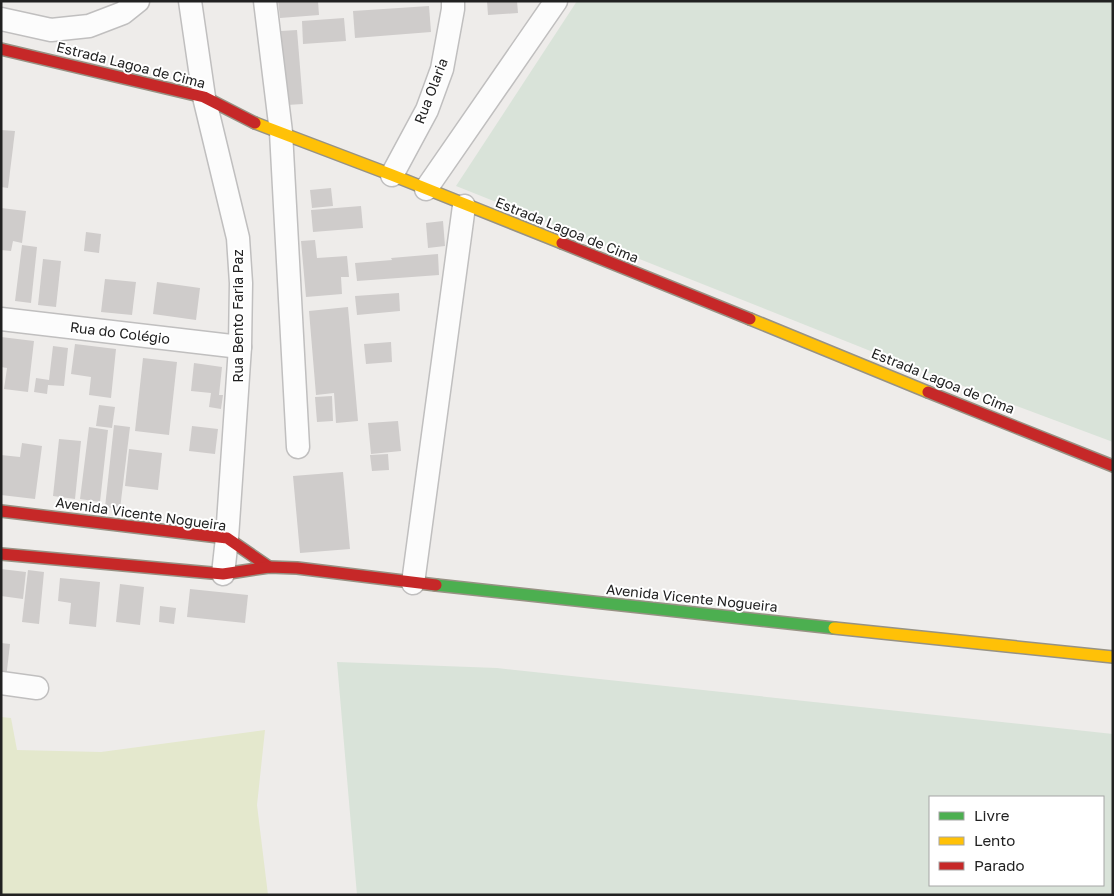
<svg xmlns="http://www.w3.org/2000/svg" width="1114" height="896" viewBox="0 0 1114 896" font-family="'Golos Text',sans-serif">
	<rect width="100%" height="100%" fill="#eeecea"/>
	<path fill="#e4e8cd" d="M1,717L11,718L17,750L101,752L265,730L257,805L268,895H1Z"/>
	<g fill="#d9e3d9" fill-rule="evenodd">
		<path d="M577,1H1113V442L878,354L456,186Z"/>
		<path d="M337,662L497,668L1113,734V895H357ZM930,797H1103V885H930Z"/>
	</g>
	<g fill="#cfcccb">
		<path d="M278,1H318L319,15L280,18Z"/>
		<path d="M487,1H517L518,13L488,15Z"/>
		<path d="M429,6L431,32L355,38L353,11Z"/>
		<path d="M344,18L346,41L303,44L302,21Z"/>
		<path d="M297,30L303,104L287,105L281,31Z"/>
		<path d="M1,130L15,131L8,188L1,187Z"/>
		<path d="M331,188L333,206L312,208L310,190Z"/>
		<path d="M361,206L363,228L313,232L311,210Z"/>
		<path d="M1,208L26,211L22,243L13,241L11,251L1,250Z"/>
		<path d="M443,221L445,246L428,248L426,223Z"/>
		<path d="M86,232L101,234L99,253L84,251Z"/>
		<path d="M315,240L317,258L347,256L349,277H341L342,294L306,297L301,241Z"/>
		<path d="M22,245L37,247L31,303L15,301Z"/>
		<path d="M438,254L439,275L357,281L355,263L392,260L391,258Z"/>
		<path d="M43,259L61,261L56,307L38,305Z"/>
		<path d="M105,279L136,282L132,315L101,312Z"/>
		<path d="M157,282L200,288L196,320L153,314Z"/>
		<path d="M399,293L400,311L357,315L355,296Z"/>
		<path d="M348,307L358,421L336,423L334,393L316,395L309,311Z"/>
		<path d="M1,337L34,341L28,392L4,389L7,368L1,367Z"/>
		<path d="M391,342L392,362L366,364L364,344Z"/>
		<path d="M75,344L116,349L111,398L89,395L91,377L71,374Z"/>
		<path d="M53,346L68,348L64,386L48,385L47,394L34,392L36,378L49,380Z"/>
		<path d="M143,358L177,362L169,435L135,431Z"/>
		<path d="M194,363L222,367L219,395H223L221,409L209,407L211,393L191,391Z"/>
		<path d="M332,396L333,421L317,422L315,397Z"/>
		<path d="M99,405L115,407L112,428L96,426Z"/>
		<path d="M398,421L401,451L371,454L368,423Z"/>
		<path d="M114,425L130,427L120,509L105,507Z"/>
		<path d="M192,426L218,429L215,454L189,451Z"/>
		<path d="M89,427L108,430L100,502L80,499Z"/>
		<path d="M59,439L81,441L75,499L53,496Z"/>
		<path d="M22,443L42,446L35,499L1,495V455L20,457Z"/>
		<path d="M129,449L162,453L158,490L125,486Z"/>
		<path d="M388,454L389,470L372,471L370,455Z"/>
		<path d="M343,472L350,549L300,553L293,476Z"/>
		<path d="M1,569L26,572L23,599L1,596Z"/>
		<path d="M28,570L44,572L39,624L22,622Z"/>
		<path d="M60,578L100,582L96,627L69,624L71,603L58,601Z"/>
		<path d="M120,584L144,587L140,625L116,622Z"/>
		<path d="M190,589L248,595L245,623L187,617Z"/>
		<path d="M160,606L176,608L174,624L159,622Z"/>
		<path d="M1,643L10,644L6,679L1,678Z"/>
	</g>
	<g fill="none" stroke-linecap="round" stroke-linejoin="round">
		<defs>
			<g id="street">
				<path d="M190,1L204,97L238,238L241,283L240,347L227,538L223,574"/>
				<path d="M265,1L281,132L298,447"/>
				<path d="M1,19L51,30L89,26L123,13L138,1"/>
				<path d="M392,175L427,110L442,69L453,9V1"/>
				<path d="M426,189L556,1"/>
				<path d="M1,319L240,347"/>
				<path d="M413,583L464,206"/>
				<path d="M1,683L37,688"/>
			</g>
			<path id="fast" d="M436,585L834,628"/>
			<g id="slow">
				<path d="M255,123L392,175L562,243"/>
				<path d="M750,319L928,392"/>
				<path d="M834,628L1113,657"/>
			</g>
			<g id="jam">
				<path d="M1,49L204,97L255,123"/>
				<path d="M562,243L750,319"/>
				<path d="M928,392L1113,466"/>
				<path d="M1,511L227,538L269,567"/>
				<path d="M1,554L223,574L269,567L297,568L436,585"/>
			</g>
		</defs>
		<use href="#street" stroke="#c0bfbf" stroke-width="25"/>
		<use href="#fast" stroke="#979284" stroke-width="14"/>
		<use href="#slow" stroke="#979284" stroke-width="14"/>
		<use href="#jam" stroke="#979284" stroke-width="14"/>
		<use href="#street" stroke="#fcfcfc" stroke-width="22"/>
		<use href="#fast" stroke="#4caf50" stroke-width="11"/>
		<use href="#slow" stroke="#ffc107" stroke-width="11"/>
		<use href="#jam" stroke="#c62828" stroke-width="11"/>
	</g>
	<g text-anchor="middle" stroke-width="4" stroke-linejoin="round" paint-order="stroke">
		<g font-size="14" fill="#212121" stroke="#fff">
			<text transform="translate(131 65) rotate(14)" y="5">Estrada Lagoa de Cima</text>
			<text transform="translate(431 91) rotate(-69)" y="5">Rua Olaria</text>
			<text transform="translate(567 230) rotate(22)" y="5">Estrada Lagoa de Cima</text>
			<text transform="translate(238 316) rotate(-90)" y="5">Rua Bento Faria Paz</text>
			<text transform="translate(120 333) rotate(7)" y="5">Rua do Colégio</text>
			<text transform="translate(943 381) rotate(22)" y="5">Estrada Lagoa de Cima</text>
			<text transform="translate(141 514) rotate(8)" y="5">Avenida Vicente Nogueira</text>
			<text transform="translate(692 598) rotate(6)" y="5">Avenida Vicente Nogueira</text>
		</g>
	</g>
	<rect width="1114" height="896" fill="none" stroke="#212121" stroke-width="5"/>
	<rect x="929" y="796" width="175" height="90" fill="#ffffff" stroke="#a6a6a6"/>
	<rect x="939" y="812" width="25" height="8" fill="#4caf50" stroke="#a6a6a6"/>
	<text x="974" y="821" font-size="15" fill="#212121">Livre</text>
	<rect x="939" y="837" width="25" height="8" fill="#ffc107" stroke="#a6a6a6"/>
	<text x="974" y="846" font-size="15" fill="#212121">Lento</text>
	<rect x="939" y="862" width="25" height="8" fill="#c62828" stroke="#a6a6a6"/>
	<text x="974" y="871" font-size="15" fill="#212121">Parado</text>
</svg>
